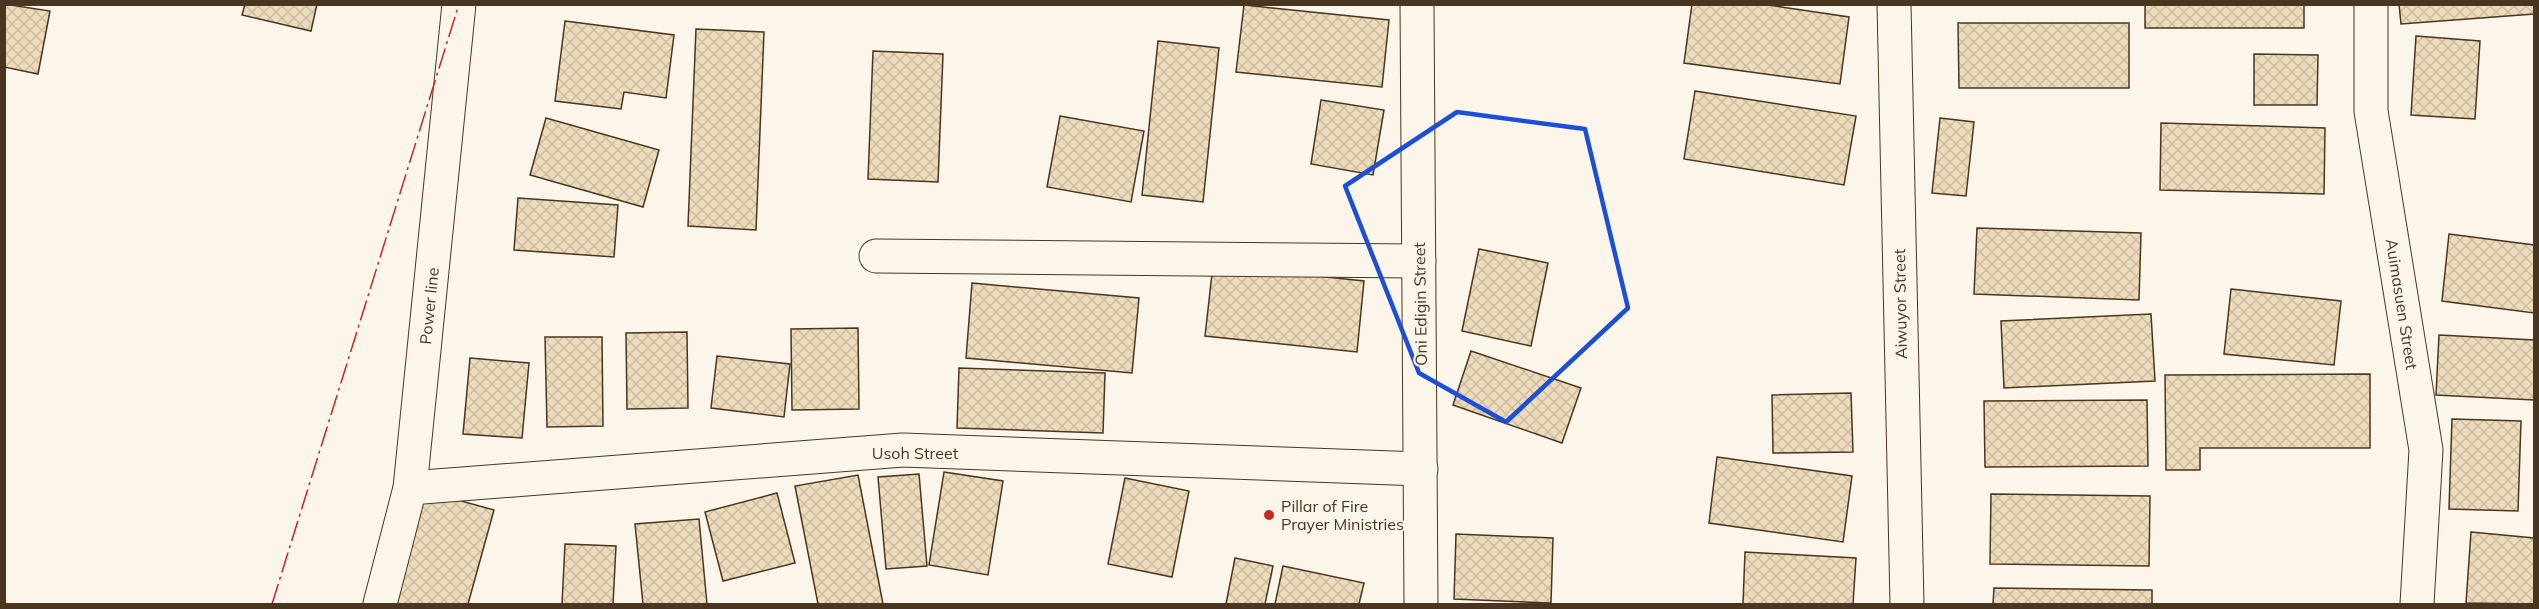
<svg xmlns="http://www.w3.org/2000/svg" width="2539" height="609" viewBox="0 0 2539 609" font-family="Mulish,sans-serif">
	<defs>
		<pattern id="building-cross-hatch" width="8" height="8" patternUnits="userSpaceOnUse" patternTransform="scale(1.5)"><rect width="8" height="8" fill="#ecdcbc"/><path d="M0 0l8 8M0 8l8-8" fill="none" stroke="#ccbda1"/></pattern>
	</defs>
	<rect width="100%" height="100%" fill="#fbf6e9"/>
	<g fill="url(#building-cross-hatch)" stroke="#4a3520" stroke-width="1.5">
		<path d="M4,4L50,11L38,74L4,67Z"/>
		<path d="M245,4H317L311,31L242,15Z"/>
		<path d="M1692,4H1761L1849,17L1840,84L1684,63Z"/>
		<rect x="2145" y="4" width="159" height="24"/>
		<path d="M2399,4H2534V14L2401,24Z"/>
		<path d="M1244,5L1389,20L1382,87L1236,72Z"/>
		<path d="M565,21L674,35L666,98L624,92L621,109L555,101Z"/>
		<path d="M1958,23H2129V88H1959Z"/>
		<path d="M696,29L764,32L756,230L688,226Z"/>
		<path d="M2416,36L2480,41L2475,119L2411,115Z"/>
		<path d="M1158,41L1219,48L1203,202L1142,195Z"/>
		<path d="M873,51L943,54L938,182L868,179Z"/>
		<path d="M2254,54L2318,55L2317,105H2254Z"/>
		<path d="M1695,91L1856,116L1844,185L1684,159Z"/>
		<path d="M1321,100L1384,110L1373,175L1311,164Z"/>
		<path d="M1060,116L1144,131L1131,202L1047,187Z"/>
		<path d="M546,118L659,150L643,207L530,175Z"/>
		<path d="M1940,118L1974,122L1966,196L1932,193Z"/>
		<path d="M2161,123L2325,128L2324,194L2160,190Z"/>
		<path d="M518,198L618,205L614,257L514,250Z"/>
		<path d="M1977,228L2141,233L2139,300L1974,294Z"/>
		<path d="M2449,234L2534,245V313L2442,301Z"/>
		<path d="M1479,249L1548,263L1531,346L1462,331Z"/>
		<path d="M1213,265L1364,281L1357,352L1205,336Z"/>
		<path d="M972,283L1139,298L1132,373L966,358Z"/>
		<path d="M2231,289L2341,301L2334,365L2224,354Z"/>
		<path d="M2151,314L2155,381L2004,388L2001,321Z"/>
		<path d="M858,328L859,409L792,410L791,329Z"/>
		<path d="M687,332L688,408L627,409L626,333Z"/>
		<path d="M2439,335L2534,340V400L2436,395Z"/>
		<path d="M545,337H602L603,426L547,427Z"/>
		<path d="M1471,351L1581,388L1562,443L1453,405Z"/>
		<path d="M717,356L790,364L784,417L711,408Z"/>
		<path d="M470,358L529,363L522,438L463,434Z"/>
		<path d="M959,368L1105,373L1103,433L957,428Z"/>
		<path d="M2370,374V448H2200V470H2166L2165,375Z"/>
		<path d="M1851,393L1853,452L1773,453L1772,395Z"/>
		<path d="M2147,400L2148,466L1985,467L1984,401Z"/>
		<path d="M2452,419L2521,421L2518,511L2449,509Z"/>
		<path d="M1717,457L1852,476L1843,542L1709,523Z"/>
		<path d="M944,472L1003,481L988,575L929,565Z"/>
		<path d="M919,474L927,566L886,569L878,477Z"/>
		<path d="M858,475L883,604H818L795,486Z"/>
		<path d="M1125,478L1189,491L1172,577L1108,564Z"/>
		<path d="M425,491L494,510L468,604H395Z"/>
		<path d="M777,493L795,563L723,581L705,512Z"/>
		<path d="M1991,494L2150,496L2149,566L1990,564Z"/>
		<path d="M699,519L707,604H643L635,524Z"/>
		<path d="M2471,532L2534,538V604L2466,603Z"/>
		<path d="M1456,534L1553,538L1551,603L1454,599Z"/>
		<path d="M565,544L616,546L613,604H562Z"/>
		<path d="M1745,552L1856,558L1853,604H1743Z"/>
		<path d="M1235,558L1273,566L1265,604H1226Z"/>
		<path d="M1283,566L1364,583L1359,604H1275Z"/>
		<path d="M1994,588L2152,590V604H1993Z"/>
	</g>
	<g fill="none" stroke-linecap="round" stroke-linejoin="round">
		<defs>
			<g id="minor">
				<path d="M1417,4L1421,604"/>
				<path d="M1894,4L1907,604"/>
				<path d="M2371,4V111L2426,450L2417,604"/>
				<path d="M876,256L1419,261"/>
				<path d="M410,488L903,450L1421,469"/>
				<path d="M380,604L410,488L459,4"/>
			</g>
		</defs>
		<use href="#minor" stroke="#4a3520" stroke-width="35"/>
		<use href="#minor" stroke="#fbf6e9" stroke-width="33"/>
		<path stroke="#c62828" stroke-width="1.5" stroke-dasharray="21 4.5 3 4.5" stroke-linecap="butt" d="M272,604L459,4"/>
	</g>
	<path fill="none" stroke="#1d4ed8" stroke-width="4.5" stroke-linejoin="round" d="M1457,112L1585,129L1628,308L1506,422L1419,373L1345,186Z"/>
	<circle fill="#c62828" stroke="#fbf6e9" stroke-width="2" cx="1269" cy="515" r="6"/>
	<g text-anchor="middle" stroke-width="4.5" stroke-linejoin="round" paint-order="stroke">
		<g font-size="16" fill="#4a3520" stroke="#fbf6e9">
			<text transform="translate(1420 304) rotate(-91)" y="6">Oni Edigin Street</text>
			<text transform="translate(1900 304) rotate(-91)" y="6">Aiwuyor Street</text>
			<text transform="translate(2402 304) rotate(81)" y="6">Auimasuen Street</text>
			<text transform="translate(429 306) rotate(-84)" y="6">Power line</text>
			<text x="915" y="459">Usoh Street</text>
		</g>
		<g font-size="16" fill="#4a3520" stroke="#fbf6e9" text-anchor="start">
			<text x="1281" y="512">Pillar of Fire<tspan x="1281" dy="18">Prayer Ministries</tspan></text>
		</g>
	</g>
	<rect width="2539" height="609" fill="none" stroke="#4a3520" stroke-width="12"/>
</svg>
